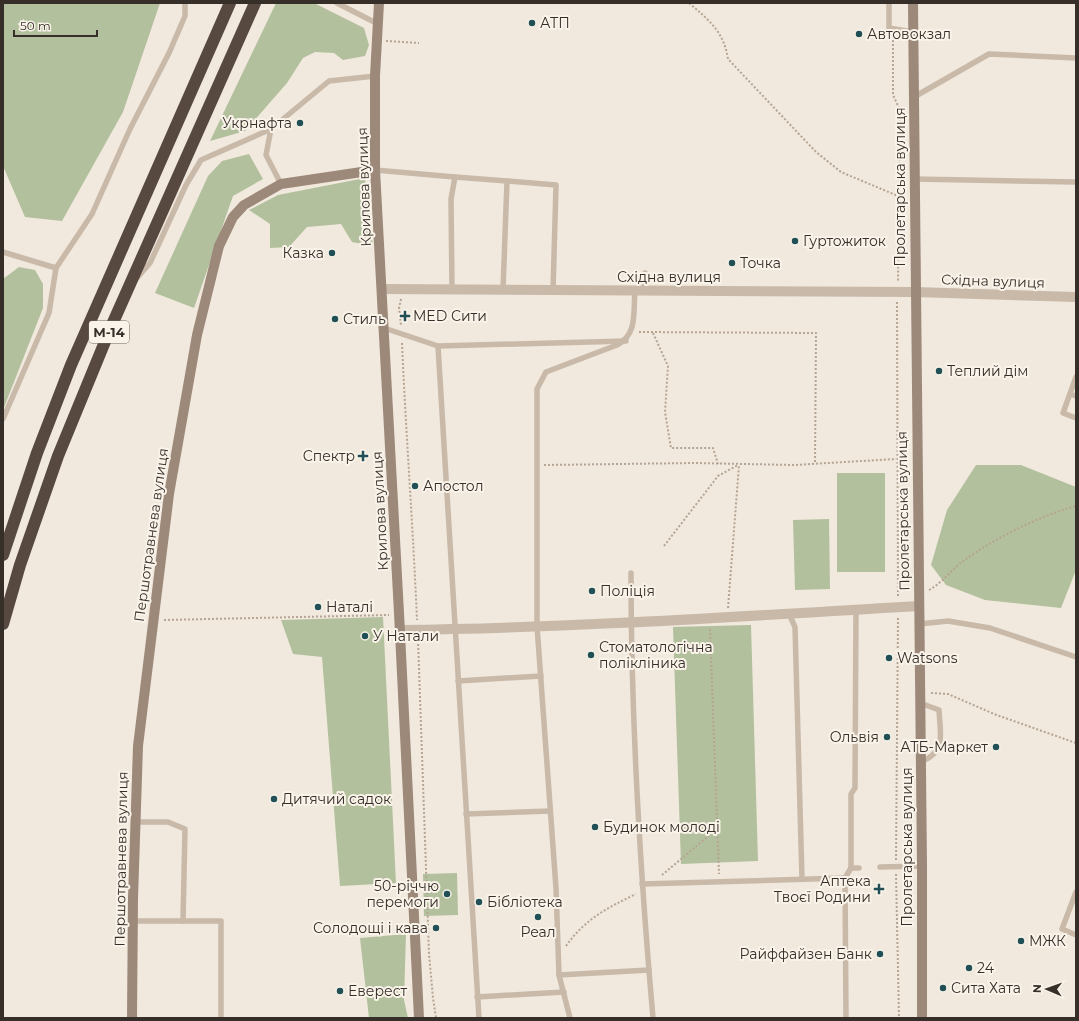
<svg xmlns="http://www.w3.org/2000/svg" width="1079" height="1021" viewBox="0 0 1079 1021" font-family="Montserrat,sans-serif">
	<rect width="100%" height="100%" fill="#f1e9dd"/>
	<g fill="#b2c09d">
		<path d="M3,3H160L123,112L62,221L25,217L3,166Z"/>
		<path d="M276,3H314L364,28L369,45L365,56L343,60L334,53L315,52L303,58L287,83L245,131L210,141Z"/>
		<path d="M249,154L263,179L233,196L194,308L155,293L208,176L222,161Z"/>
		<path d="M365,178L373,246L352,242L341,224L307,227L289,247L270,248V224L249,210L278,195Z"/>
		<path d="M19,267L35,270L43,284V308L3,410V279Z"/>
		<path d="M976,465H1021L1076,487V570L1061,608L985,600L946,585L931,565L947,510Z"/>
		<rect x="837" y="473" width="48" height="99"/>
		<path d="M829,519L830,589L795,590L793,520Z"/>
		<path d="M383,617L396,883L340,886L322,657L293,654L281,620Z"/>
		<path d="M751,625L758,861L681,864L673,627Z"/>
		<path d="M457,873L458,915L424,916L423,874Z"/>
		<path d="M406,934L404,1000L408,1018H369L360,938Z"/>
	</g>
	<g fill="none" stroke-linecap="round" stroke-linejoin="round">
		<g stroke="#b5a493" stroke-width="2" stroke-dasharray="2 2" stroke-linecap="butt">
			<path d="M689,3C709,20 724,32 728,59L816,152L841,172L898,196"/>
			<path d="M893,36V95L900,110L898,282"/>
			<path d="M386,41L419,43"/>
			<path d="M401,299L399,308L401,326"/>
			<path d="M897,302L898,598"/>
			<path d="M639,332L816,333L815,464"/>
			<path d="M653,333L668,366L665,412L671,448H713L718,464"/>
			<path d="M402,343C406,435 413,527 417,620"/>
			<path d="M544,465L695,463L794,465L896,459"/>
			<path d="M664,546L718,476L738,465"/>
			<path d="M929,590C942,583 951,570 962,562C993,539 1039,516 1076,506"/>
			<path d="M728,608L739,465"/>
			<path d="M164,620L389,615"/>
			<path d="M710,629L719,874"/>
			<path d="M418,640L429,954L433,998L436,1018"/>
			<path d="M931,693L948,694L994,714L1076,743"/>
			<path d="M896,860L898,616"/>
			<path d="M896,874L899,1018"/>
			<path d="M662,875L718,828"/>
			<path d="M566,946C585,919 607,908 636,894"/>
		</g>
		<g stroke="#c9b9a9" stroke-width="5.5">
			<path d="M337,3L378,24"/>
			<path d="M889,3V28L913,32"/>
			<path d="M914,97L989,54L1076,58"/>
			<path d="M271,129L266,155L281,184"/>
			<path d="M375,170L455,177"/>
			<path d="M914,179L1076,182"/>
			<path d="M507,181L556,185L553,291"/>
			<path d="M3,252L56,268"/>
			<path d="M137,278L150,263L186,185L201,160L271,129L329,81L375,76"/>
			<path d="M452,290L451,199L455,177L507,181L503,290"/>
			<path d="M644,291L645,273"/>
			<path d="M384,328L438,346"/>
			<path d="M1076,377L1063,413L1076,418"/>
			<path d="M1070,394L1076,396"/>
			<path d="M3,419L49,313L56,268L92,214L130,129L169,53L185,16V3"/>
			<path d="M631,573C631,721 640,870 653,1018"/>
			<path d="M789,614L795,627L802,879"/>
			<path d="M919,624L948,621L990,628L1076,657"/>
			<path d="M458,681L541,676"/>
			<path d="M920,703L939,710C940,734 947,751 921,762"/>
			<path d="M466,814L550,811"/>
			<path d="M135,822H168L185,829L183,921"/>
			<path d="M880,867L922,866"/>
			<path d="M851,868H859"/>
			<path d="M642,884L845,878"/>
			<path d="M1076,892L1062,929L1076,935"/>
			<path d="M133,921H221V1016"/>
			<path d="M559,975L649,970"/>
			<path d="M477,997L564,992"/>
			<path d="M479,1018L438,346L626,341"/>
			<path d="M570,1018L559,975L556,888L537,626V389L546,372L617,345C638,334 633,312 635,291"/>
			<path d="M846,1018L845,878L851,868V794L855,788L856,609"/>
		</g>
		<g stroke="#c9b9a9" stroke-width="10">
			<path d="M382,289L915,292L1076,297"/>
			<path d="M400,630C573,628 746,616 918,606"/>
		</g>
		<g stroke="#9d897a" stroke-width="10">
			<path d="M379,3L375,76V170L399,613L419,1018"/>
			<path d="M913,3L922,866V1018"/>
			<path d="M132,1018L133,899L138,746L169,494L197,335L219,246L233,217L244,205L281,184L375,170"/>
		</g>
		<g stroke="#574840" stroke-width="12">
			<path d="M3,555L37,453L71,365L230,3"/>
			<path d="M3,624L20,565L58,456L111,327L255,3"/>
		</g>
	</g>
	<g fill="#205056" stroke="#f9f3e9" stroke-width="1.5">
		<circle cx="532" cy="23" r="4"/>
		<circle cx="859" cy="34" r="4"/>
		<circle cx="300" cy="123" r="4"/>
		<circle cx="795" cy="241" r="4"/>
		<circle cx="332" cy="253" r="4"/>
		<circle cx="732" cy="263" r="4"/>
		<path d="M403 310h4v4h4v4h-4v4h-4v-4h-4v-4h4z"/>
		<circle cx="335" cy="319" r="4"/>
		<circle cx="939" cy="371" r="4"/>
		<path d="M361 450h4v4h4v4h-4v4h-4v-4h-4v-4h4z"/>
		<circle cx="415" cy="486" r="4"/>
		<circle cx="592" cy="591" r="4"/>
		<circle cx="318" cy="607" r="4"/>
		<circle cx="365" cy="636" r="4"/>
		<circle cx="591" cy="655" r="4"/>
		<circle cx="889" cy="658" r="4"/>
		<circle cx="887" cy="737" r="4"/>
		<circle cx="996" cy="747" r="4"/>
		<circle cx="274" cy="799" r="4"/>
		<circle cx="595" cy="827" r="4"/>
		<path d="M877 883h4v4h4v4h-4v4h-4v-4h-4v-4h4z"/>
		<circle cx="447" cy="894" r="4"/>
		<circle cx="479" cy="902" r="4"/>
		<circle cx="538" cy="917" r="4"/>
		<circle cx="436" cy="928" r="4"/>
		<circle cx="1021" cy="941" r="4"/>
		<circle cx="880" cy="954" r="4"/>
		<circle cx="969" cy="968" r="4"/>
		<circle cx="943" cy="988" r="4"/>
		<circle cx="340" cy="991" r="4"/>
	</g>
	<g text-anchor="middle" stroke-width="4" stroke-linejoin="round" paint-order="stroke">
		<rect fill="#f9f3e9" stroke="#706963" stroke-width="1" x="89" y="321" width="40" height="22" rx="3"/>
		<g font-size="13" font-weight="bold" fill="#362e29">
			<text x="109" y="337">М-14</text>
		</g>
		<g font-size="14" fill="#362e29" stroke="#f9f3e9" text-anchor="start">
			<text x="540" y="28">АТП</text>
			<text x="867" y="39">Автовокзал</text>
			<text x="292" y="128" text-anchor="end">Укрнафта</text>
			<text x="803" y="246">Гуртожиток</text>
			<text x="324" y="258" text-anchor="end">Казка</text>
			<text x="740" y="268">Точка</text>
			<text x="413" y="321">MED Сити</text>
			<text x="343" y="324">Стиль</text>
			<text x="947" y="376">Теплий дім</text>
			<text x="355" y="461" text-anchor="end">Спектр</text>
			<text x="423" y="491">Апостол</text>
			<text x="600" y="596">Поліція</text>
			<text x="326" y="612">Наталі</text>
			<text x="373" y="641">У Натали</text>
			<text x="599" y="652">Стоматологічна<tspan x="599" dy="16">полікліника</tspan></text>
			<text x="897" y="663">Watsons</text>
			<text x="879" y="742" text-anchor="end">Ольвія</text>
			<text x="988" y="752" text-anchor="end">АТБ-Маркет</text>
			<text x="282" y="804">Дитячий садок</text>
			<text x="603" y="832">Будинок молоді</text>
			<text x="871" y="886" text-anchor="end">Аптека<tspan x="871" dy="16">Твоєї Родини</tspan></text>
			<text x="439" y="891" text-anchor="end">50-річчю<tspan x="439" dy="16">перемоги</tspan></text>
			<text x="487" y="907">Бібліотека</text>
			<text x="428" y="933" text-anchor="end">Солодощі і кава</text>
			<text x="538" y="937" text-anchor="middle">Реал</text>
			<text x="1029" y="946">МЖК</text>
			<text x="872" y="959" text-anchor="end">Райффайзен Банк</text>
			<text x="977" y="973">24</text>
			<text x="951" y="993">Сита Хата</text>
			<text x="348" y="996">Еверест</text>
		</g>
		<g font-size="14" fill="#362e29" stroke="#f9f3e9">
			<text transform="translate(364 187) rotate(-92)" y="5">Крилова вулиця</text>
			<text transform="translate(900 187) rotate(-90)" y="5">Пролетарська вулиця</text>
			<text x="669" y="282">Східна вулиця</text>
			<text transform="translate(993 281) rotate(2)" y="5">Східна вулиця</text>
			<text transform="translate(380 511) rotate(-93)" y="5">Крилова вулиця</text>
			<text transform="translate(903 511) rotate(-91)" y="5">Пролетарська вулиця</text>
			<text transform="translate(151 535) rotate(-82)" y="5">Першотравнева вулиця</text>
			<text transform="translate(907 847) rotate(-90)" y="5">Пролетарська вулиця</text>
			<text transform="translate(121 859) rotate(-89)" y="5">Першотравнева вулиця</text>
		</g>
	</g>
	<rect width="1079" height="1021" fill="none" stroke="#362e29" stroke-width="8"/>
	<g transform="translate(1047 989) rotate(272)" stroke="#f9f3e9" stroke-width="3" paint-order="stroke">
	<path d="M0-3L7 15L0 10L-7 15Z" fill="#362e29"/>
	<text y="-6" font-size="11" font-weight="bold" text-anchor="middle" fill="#362e29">N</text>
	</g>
	<path d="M14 30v6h83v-6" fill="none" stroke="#362e29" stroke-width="2"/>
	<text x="20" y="30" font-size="12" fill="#362e29" stroke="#f9f3e9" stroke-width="3" paint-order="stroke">50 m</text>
</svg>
